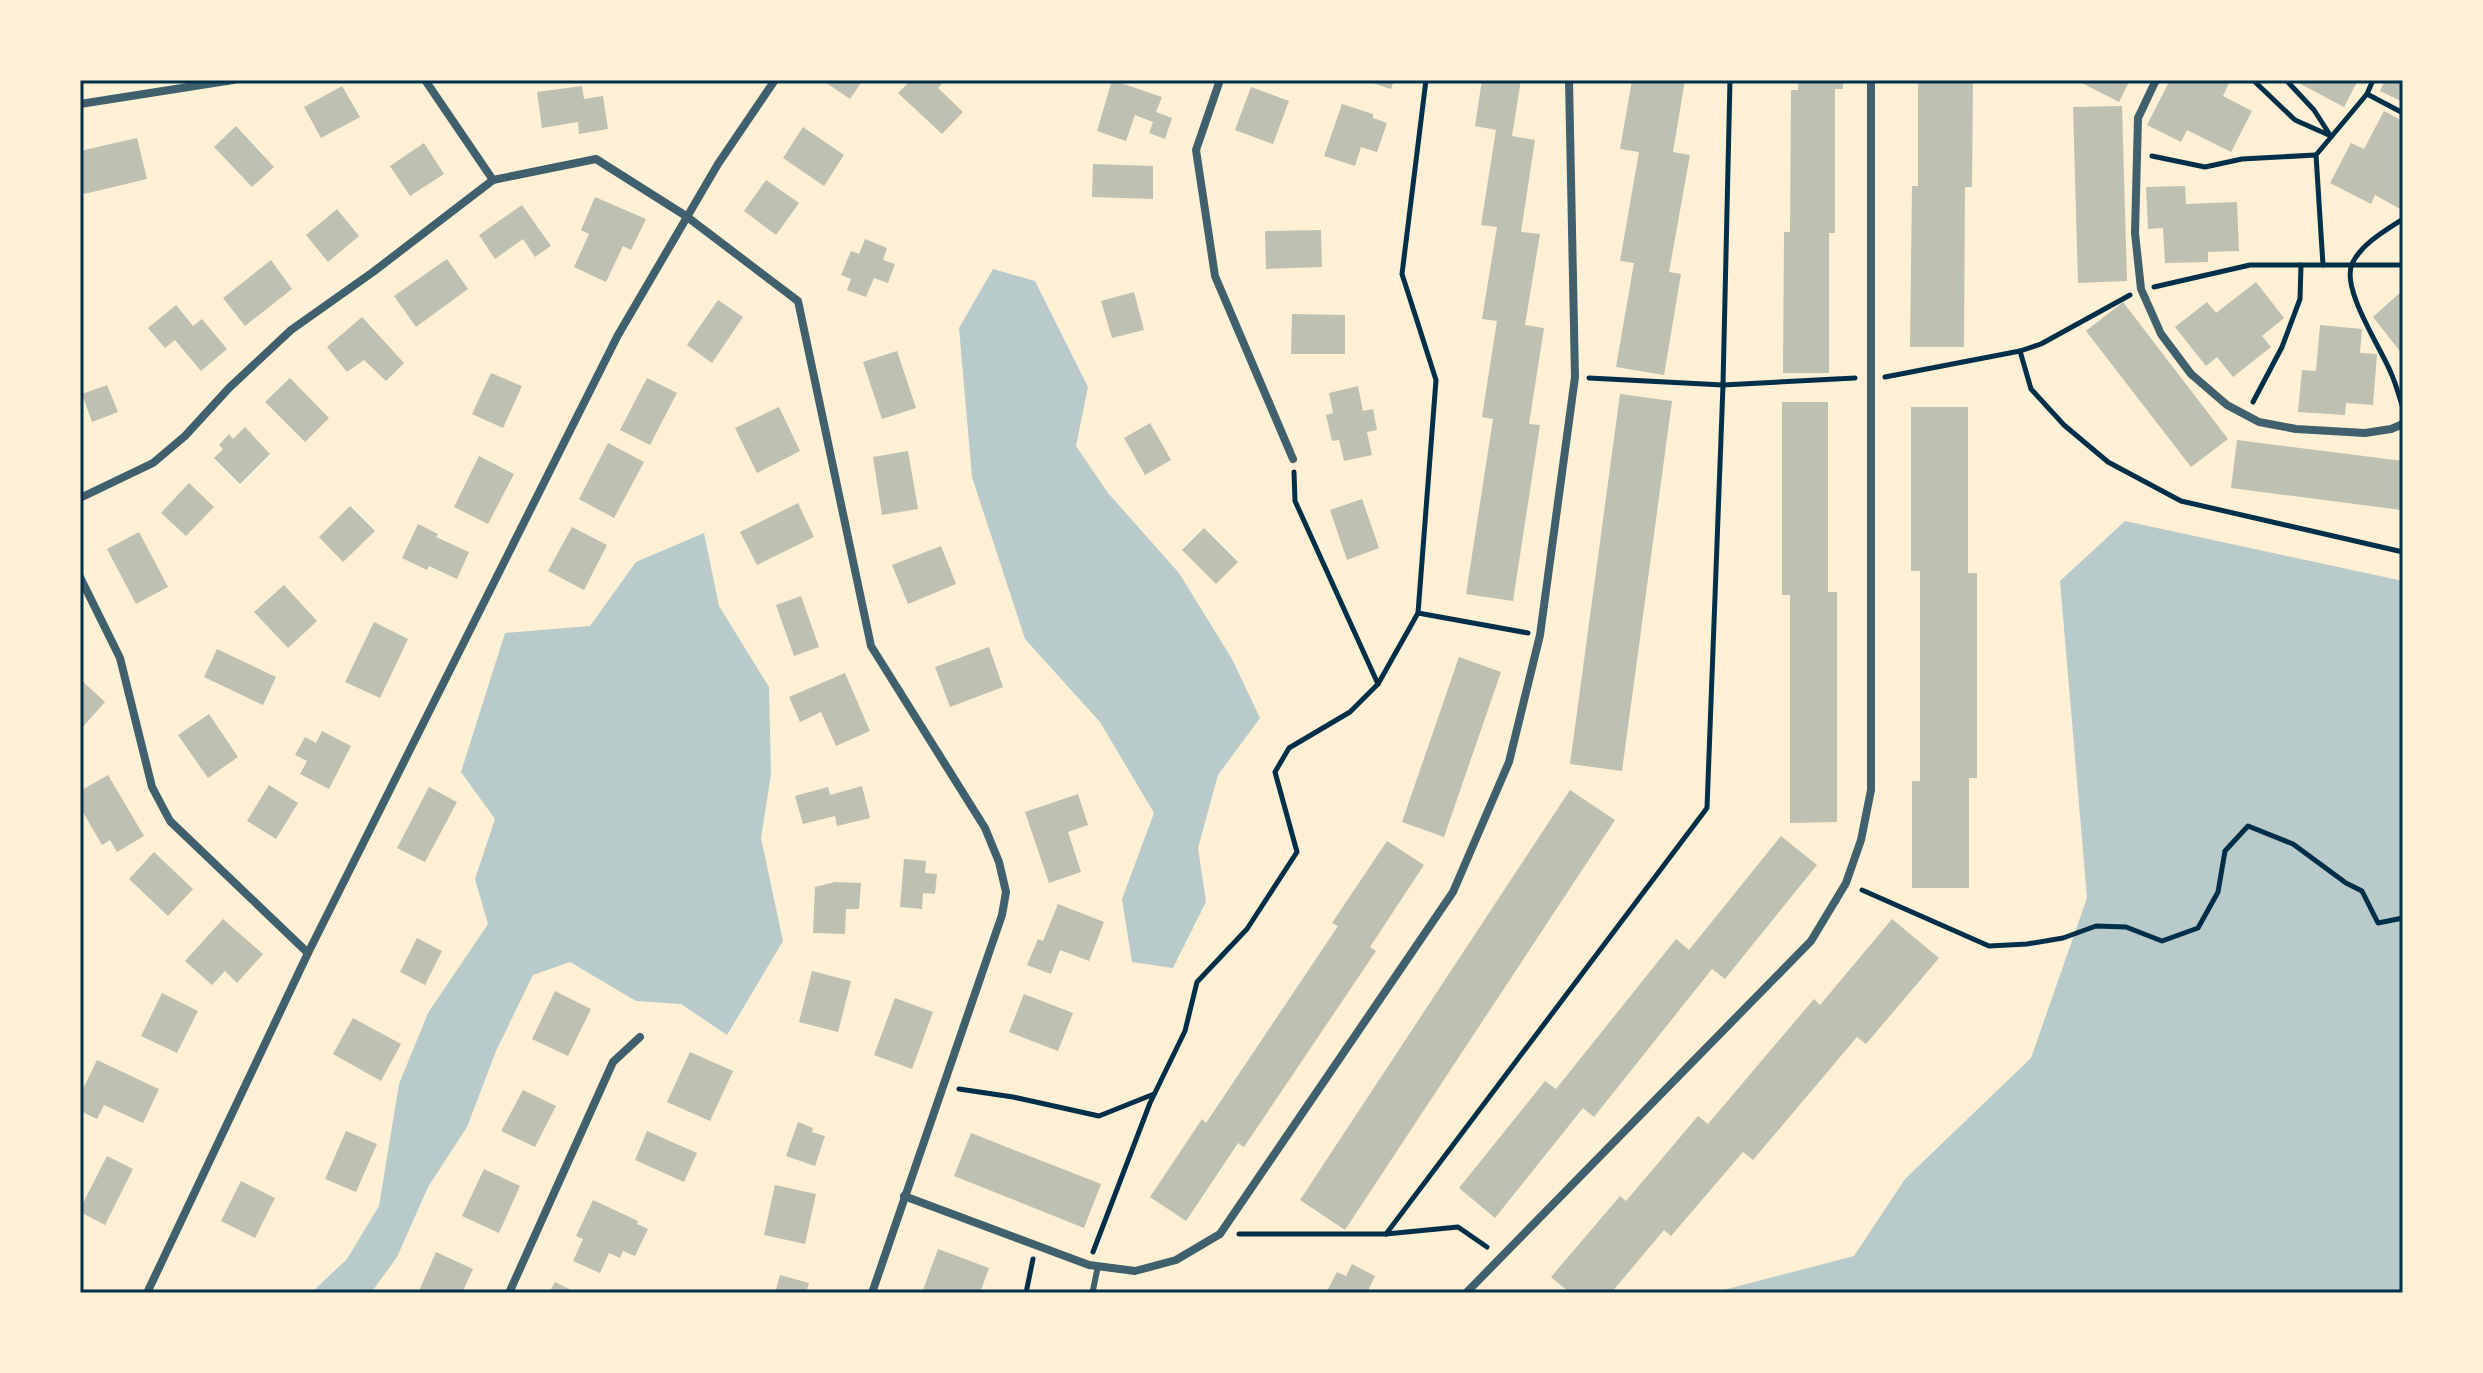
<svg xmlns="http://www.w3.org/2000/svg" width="2483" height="1373" viewBox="0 0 2483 1373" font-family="'Open Sans',sans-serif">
	<rect width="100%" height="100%" fill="#fdf0d5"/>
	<g fill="#b9caca">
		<path d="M993,269L1035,281L1088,387L1076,446L1108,493L1179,573L1232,659L1260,718L1218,775L1198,848L1206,902L1173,968L1132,962L1122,899L1154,813L1100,722L1025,639L972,477L959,328Z"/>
		<path d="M2125,521L2403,581V1293H1712L1854,1256L1905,1179L2031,1058L2087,898L2060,581Z"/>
		<path d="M704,533L719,606L769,687L771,774L761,838L783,941L727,1035L681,1004L636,1001L570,962L533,975L496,1051L467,1127L428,1187L397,1257L371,1293H311L347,1259L379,1206L399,1084L428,1013L488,924L475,879L495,819L461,772L505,633L590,626L636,562Z"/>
	</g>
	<g fill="#bec0b2">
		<path d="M822,80H863L850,99Z"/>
		<path d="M905,80H945L938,88L963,112L942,134L898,93L908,83Z"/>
		<path d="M1112,80L1162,97L1156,112L1172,118L1165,139L1149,133L1153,122L1135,115L1126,141L1097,131Z"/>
		<path d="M1364,80H1394L1391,89Z"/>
		<path d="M1482,80H1521L1512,136L1535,140L1521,232L1540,234L1525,325L1544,328L1529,424L1540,425L1513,601L1466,594L1493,419L1482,417L1497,321L1482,319L1497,227L1481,225L1496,130L1475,126Z"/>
		<path d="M1632,80H1685L1673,152L1690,155L1669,272L1681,274L1664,375L1616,367L1634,263L1620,261L1639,152L1620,149Z"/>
		<path d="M1798,80H1843V89H1835V233H1829V373H1783L1784,232H1790L1791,90H1798Z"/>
		<path d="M1918,80H1973L1972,187H1965L1964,347H1910L1912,186H1918Z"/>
		<path d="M2076,80H2130L2119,102Z"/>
		<path d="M2170,80L2230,81L2223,96L2252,111L2231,152L2187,130L2181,142L2147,125Z"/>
		<path d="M2293,80H2358L2344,107Z"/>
		<path d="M2385,80H2403V102L2380,91Z"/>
		<path d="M342,86L360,117L321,138L304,107Z"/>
		<path d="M582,86L584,99L603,96L608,129L579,134L578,122L542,128L537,92Z"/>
		<path d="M1251,87L1289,101L1273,144L1235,130Z"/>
		<path d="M1342,104L1373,114V118L1387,123L1377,152L1361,147L1355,166L1324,156Z"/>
		<path d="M2122,106L2127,281L2078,283L2073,107Z"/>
		<path d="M2384,111L2403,121L2402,210L2375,195L2371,204L2330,183L2351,143L2364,149Z"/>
		<path d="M236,126L274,167L252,187L214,147Z"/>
		<path d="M803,127L844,155L824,186L783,158Z"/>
		<path d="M137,138L147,179L80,195V151Z"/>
		<path d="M424,143L444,174L410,196L390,166Z"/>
		<path d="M1093,164L1153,166V199L1092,197Z"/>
		<path d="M766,180L799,203L776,235L744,211Z"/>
		<path d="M2185,186L2186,204L2237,202L2239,251L2208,252V262L2165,263L2163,228L2148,229L2146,187Z"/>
		<path d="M595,197L646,219L631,250L623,246L606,282L574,267L589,234L581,230Z"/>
		<path d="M522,205L551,246L535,257L523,239L495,259L479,235Z"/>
		<path d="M337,209L359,236L328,262L306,235Z"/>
		<path d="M1321,230L1322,267L1266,269L1265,231Z"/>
		<path d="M865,239L887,248L883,260L895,264L888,283L874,278L866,297L847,290L851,279L841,275L851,251L859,254Z"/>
		<path d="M447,259L468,289L416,327L394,296Z"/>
		<path d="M271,260L292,289L245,326L223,298Z"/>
		<path d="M2256,282L2284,318L2262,336L2271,347L2233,377L2217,357L2206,366L2175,327L2207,302L2216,313Z"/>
		<path d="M2403,290V355L2373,317Z"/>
		<path d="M1134,292L1144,330L1112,338L1101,301Z"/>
		<path d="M718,300L743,317L712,363L687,345Z"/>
		<path d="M2123,302L2228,439L2191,467L2086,331Z"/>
		<path d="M176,305L193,326L202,319L227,349L201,371L175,340L165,348L148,328Z"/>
		<path d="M1292,314L1345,315V354H1291Z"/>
		<path d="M362,317L404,363L386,381L364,360L347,372L327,347Z"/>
		<path d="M2320,325L2362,329L2360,353L2377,354L2373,405L2346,403L2345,415L2298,412L2302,370L2316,371Z"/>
		<path d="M897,351L916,408L882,419L863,362Z"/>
		<path d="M491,373L522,386L503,428L472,414Z"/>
		<path d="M290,378L329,418L305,442L265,402Z"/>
		<path d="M647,378L677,393L650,445L620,430Z"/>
		<path d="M107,385L118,412L92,422L82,394Z"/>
		<path d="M1358,386L1363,411L1373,409L1377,430L1367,432L1372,455L1344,461L1339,440L1332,441L1326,415L1333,413L1329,393Z"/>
		<path d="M1620,394L1672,401L1622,771L1570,764Z"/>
		<path d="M1782,402H1828V592H1837V822L1790,823V595H1782Z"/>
		<path d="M779,407L800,451L757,473L735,428Z"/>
		<path d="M1911,407H1968V573H1977V778H1969V888H1912V781H1920V571H1911Z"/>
		<path d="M1150,423L1171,460L1145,475L1124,438Z"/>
		<path d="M245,427L270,454L240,484L214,458L223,449L219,445L229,434L233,439Z"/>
		<path d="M2237,440L2403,461L2401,510L2231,488Z"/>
		<path d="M608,443L644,462L614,518L579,499Z"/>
		<path d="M908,451L918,509L882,515L873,457Z"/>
		<path d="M479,456L514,474L488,524L454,507Z"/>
		<path d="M189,483L214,507L186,536L161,513Z"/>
		<path d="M1362,499L1379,548L1347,560L1330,510Z"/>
		<path d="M798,503L814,537L757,565L740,532Z"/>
		<path d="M350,506L375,531L343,562L319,537Z"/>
		<path d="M418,524L438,534L436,537L469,552L457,579L429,566L427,570L402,558Z"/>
		<path d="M572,527L607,545L584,590L548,571Z"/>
		<path d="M1204,528L1238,562L1216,584L1182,550Z"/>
		<path d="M139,532L168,587L136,604L107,549Z"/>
		<path d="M941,546L956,584L908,604L892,565Z"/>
		<path d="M284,585L317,621L288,648L254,612Z"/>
		<path d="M801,596L819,647L794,656L776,605Z"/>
		<path d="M374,622L408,639L380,698L345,682Z"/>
		<path d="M989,647L1003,687L950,707L935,667Z"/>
		<path d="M217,649L276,677L263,705L204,677Z"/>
		<path d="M1459,657L1501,672L1444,837L1402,822Z"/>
		<path d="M845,673L870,731L836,746L821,712L800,722L789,697Z"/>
		<path d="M80,679L105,702L80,730Z"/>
		<path d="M209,714L238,757L208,778L178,735Z"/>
		<path d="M322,731L351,746L329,789L300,774L307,761L295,755L305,737L316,743Z"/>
		<path d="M108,775L144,836L117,852L110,840L102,845L80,807V791Z"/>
		<path d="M269,785L298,803L276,839L247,821Z"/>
		<path d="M862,786L870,818L837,826L835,816L803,824L795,796L828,787L830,795Z"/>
		<path d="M429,787L457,802L425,862L397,848Z"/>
		<path d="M1570,790L1615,820L1345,1230L1300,1200Z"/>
		<path d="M1078,794L1088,825L1068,832L1081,872L1049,883L1025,812Z"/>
		<path d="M1781,836L1817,865L1725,979L1712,969L1594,1117L1583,1108L1495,1218L1459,1188L1545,1081L1556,1089L1676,939L1689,950Z"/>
		<path d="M1387,841L1424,865L1370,947L1376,951L1244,1147L1238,1143L1186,1221L1150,1197L1202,1119L1206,1123L1338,926L1332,923Z"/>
		<path d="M154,852L193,889L168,916L129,879Z"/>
		<path d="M904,859L926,861L925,873L937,874L935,894L923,893L922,909L900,907Z"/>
		<path d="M835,882L861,883L859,909H846L845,934L813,933L815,887Z"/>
		<path d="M1058,904L1104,922L1089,961L1060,950L1051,974L1027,965L1038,939L1043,941Z"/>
		<path d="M223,919L263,954L237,983L225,971L212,985L185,961Z"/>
		<path d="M1892,919L1939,958L1866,1044L1857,1037L1753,1160L1743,1152L1671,1236L1664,1230L1611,1293H1570L1551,1277L1620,1196L1626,1201L1698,1116L1708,1124L1814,999L1820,1005Z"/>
		<path d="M417,938L442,951L425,985L400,972Z"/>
		<path d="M812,971L851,981L838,1032L799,1022Z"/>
		<path d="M555,991L591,1009L568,1056L532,1039Z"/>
		<path d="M162,993L198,1011L177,1053L141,1036Z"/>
		<path d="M1024,994L1073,1013L1058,1051L1009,1032Z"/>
		<path d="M895,998L933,1012L912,1069L874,1055Z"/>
		<path d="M353,1018L401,1044L381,1081L333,1054Z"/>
		<path d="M690,1052L733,1071L710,1121L667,1102Z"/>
		<path d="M97,1060L159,1089L143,1123L104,1105L97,1119L80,1111V1095Z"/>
		<path d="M523,1090L556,1106L535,1147L501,1131Z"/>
		<path d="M798,1122L813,1128L812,1132L825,1136L815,1166L786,1156Z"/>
		<path d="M346,1131L377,1144L356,1192L325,1179Z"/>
		<path d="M647,1131L697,1153L684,1182L635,1160Z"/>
		<path d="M971,1133L1101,1184L1084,1228L954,1176Z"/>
		<path d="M107,1156L133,1169L105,1225L80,1212V1209Z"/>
		<path d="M484,1169L520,1186L499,1233L462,1216Z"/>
		<path d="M241,1181L275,1198L255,1238L221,1221Z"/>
		<path d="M775,1185L816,1194L805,1244L764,1235Z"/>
		<path d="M593,1200L638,1221L637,1224L648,1229L635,1256L623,1251L620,1258L609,1253L600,1273L573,1261L583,1239L576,1236Z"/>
		<path d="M938,1249L989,1268L980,1293H922Z"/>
		<path d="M436,1252L473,1269L462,1293H418Z"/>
		<path d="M1352,1264L1375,1276L1367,1293H1326L1337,1272L1346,1276Z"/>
		<path d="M780,1275L809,1283L806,1293H775Z"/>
		<path d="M555,1282L577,1293H549Z"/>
	</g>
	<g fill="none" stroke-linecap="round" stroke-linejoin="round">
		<g stroke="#003049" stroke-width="5">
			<path d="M2253,80L2295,120L2331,136"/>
			<path d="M2286,80L2314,110L2330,135"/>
			<path d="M2367,94L2403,113"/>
			<path d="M2152,156L2205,167L2242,159L2316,155"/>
			<path d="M2403,219C2386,230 2361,244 2352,264C2341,289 2381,348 2391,373C2396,384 2399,396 2403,408"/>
			<path d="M2323,265L2316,155L2367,94L2373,80"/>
			<path d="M2154,287L2250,265H2403"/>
			<path d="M2020,351L2041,344L2130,295"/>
			<path d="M1885,377L2020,351L2031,389L2064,425L2108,462L2181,501L2403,552"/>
			<path d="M1589,378L1723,385L1855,378"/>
			<path d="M2253,402L2282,347L2300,299L2301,265"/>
			<path d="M1294,472L1295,501L1378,684"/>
			<path d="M1418,613L1528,633"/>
			<path d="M1862,890L1989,946L2027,944L2063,938L2096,926L2126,927L2162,941L2198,928L2218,892L2225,851L2248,826L2293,844L2346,883L2362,891L2378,923L2403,918"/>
			<path d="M959,1089L1013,1097L1099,1116L1154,1094"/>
			<path d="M1239,1234H1386L1458,1227L1487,1247"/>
			<path d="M1386,1234L1707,808L1723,385L1730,80"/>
			<path d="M1093,1252L1150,1103L1185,1031L1197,982L1247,929L1297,852L1275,772L1289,748L1350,712L1378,684L1418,613L1436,380L1402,274L1426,80"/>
			<path d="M1026,1293L1033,1259"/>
		</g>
		<path stroke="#3f606c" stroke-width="6" d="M1093,1290L1098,1266"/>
		<g stroke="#3f606c" stroke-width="8">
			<path d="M425,80L493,180"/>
			<path d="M1220,80L1196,150L1215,276L1293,459"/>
			<path d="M2156,80L2138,118L2135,233L2141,289L2161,334L2191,374L2227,405L2259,422L2296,429L2365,433L2391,429L2403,424"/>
			<path d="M80,104L233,80"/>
			<path d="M80,498L153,463L185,436L229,388L291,330L373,272L493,180L596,159L686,216L798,301L871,646L985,828L999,862L1006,892L1002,915L872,1293"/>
			<path d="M80,577L120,658L152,787L170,821L308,953"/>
			<path d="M904,1196L1089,1265L1135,1271L1176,1260L1220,1234L1453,892L1509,762L1540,635L1575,377L1569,80"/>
			<path d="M147,1293L308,953L618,335L718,164L775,80"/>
			<path d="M509,1293L613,1062L640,1037"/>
			<path d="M1466,1293L1811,941L1846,883L1861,840L1871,790V80"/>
		</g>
	</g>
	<rect width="2483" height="1373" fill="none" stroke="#fdf0d5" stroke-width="164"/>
	<rect x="82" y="82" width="2319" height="1209" fill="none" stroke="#003049" stroke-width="3"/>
</svg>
